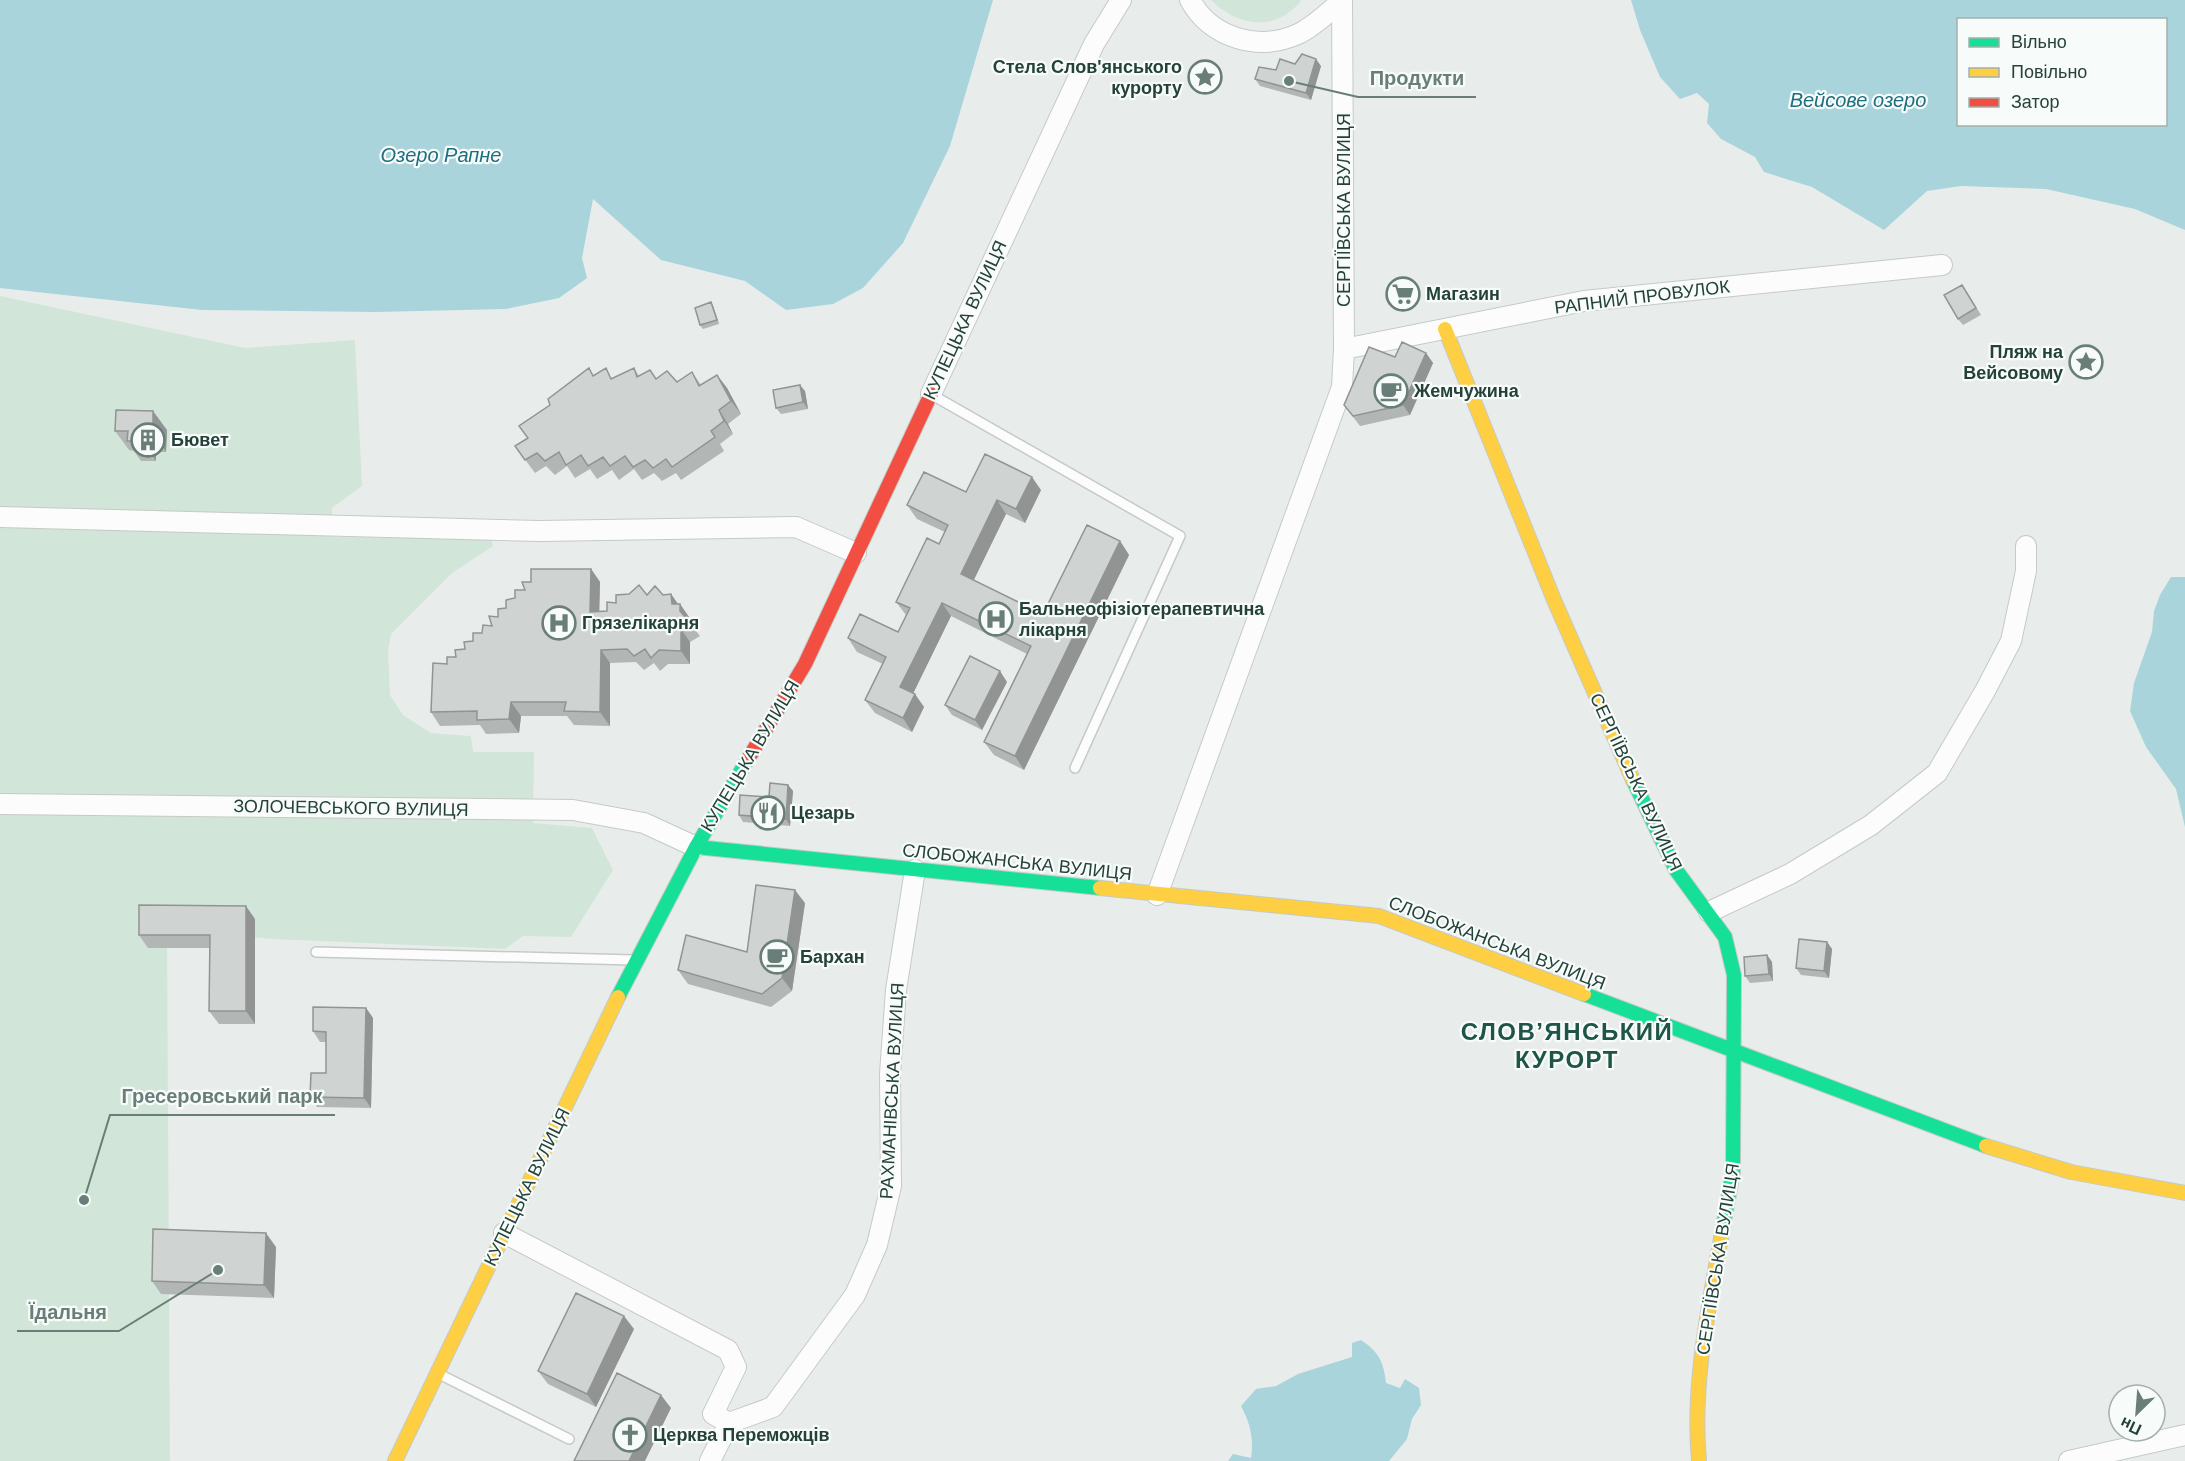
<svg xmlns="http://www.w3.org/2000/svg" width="2185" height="1461" viewBox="0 0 2185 1461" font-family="Helvetica,sans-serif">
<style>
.green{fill:#d1e6d8}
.water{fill:#a9d4db;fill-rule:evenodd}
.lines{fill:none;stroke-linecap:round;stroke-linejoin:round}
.lane-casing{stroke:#c5cac8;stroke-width:12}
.street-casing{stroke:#c5cac8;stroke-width:22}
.fast-casing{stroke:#c3cbc8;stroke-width:16}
.slow-casing{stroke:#c3cbc8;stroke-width:16}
.jam-casing{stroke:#c3cbc8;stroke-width:16}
.lane{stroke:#fcfcfc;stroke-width:9}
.street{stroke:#fcfcfc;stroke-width:20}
.fast{stroke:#16e098;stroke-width:14}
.slow{stroke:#ffcf43;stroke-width:14}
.jam{stroke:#f24e42;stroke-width:14}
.wall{fill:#b2b6b5}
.shaded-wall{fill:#919493}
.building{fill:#cfd4d2;stroke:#919493;stroke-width:1.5}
.labels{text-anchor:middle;stroke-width:4.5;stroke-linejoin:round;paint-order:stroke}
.poi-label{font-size:18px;font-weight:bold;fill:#24423a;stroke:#f7fbf9;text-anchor:start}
.street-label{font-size:18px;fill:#24423a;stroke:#f7fbf9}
.water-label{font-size:20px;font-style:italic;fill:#1c6f80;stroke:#f7fbf9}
.district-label{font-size:24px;font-weight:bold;letter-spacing:1.5px;fill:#1f5548;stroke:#f7fbf9}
.leader{fill:none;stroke:#697e78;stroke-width:2}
.callout-dot{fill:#697e78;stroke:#f7fbf9;stroke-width:2}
.callout-label{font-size:20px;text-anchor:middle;font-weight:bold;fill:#697e78;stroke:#f7fbf9;stroke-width:4.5;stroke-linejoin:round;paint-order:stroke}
</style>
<rect width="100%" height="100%" fill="#e8edeb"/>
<path class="green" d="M1211,0H1301C1298,6 1293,9 1288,13C1262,32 1231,20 1211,0Z
M0,296L245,348L355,340L362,486L332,508L330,537L491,539L493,546L452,573L391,634L388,651L390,695L403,715L431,733L471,736L473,752H534L533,823L592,828L613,870L571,937L523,936L505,949L273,939L167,931L170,1461H0Z"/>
<path class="water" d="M0,0H993L950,146L903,243L863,288L833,304L786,310L745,281L661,260L593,199L582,258L587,278L559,298L506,309L375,312L202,310L0,288Z
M1631,0H2185V230L2135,209L2046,189L1961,186L1927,191L1884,230L1812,187L1764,172L1755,157L1721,139L1707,123L1709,104L1697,93L1680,99L1660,77L1640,30ZM1958,20H2166V124H1958Z
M2171,577H2185V827L2176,789L2146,747L2130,711L2134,683L2152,632L2154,611L2160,595Z
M1361,1340C1378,1351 1384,1362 1386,1383L1400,1388L1405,1379L1419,1388L1421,1405L1412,1419L1407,1439L1389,1461H1228L1233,1454L1251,1458C1254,1438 1250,1423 1241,1406L1256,1389L1276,1386L1298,1374L1352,1357V1343Z"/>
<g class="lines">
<defs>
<path id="lane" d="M934,396L1180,536L1075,768
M316,952L634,960
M439,1374L569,1439"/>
<path id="street" d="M1190,0C1211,38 1258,52 1298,34C1314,27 1329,11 1342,1
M1344,349L1584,301L1942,265
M931,394L1094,44L1121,0
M0,517L540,531L796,527L856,553
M0,804L573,810L644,823L696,847
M1157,895L1342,387L1344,349L1342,0
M1709,912L1790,874L1871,825L1937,773L1985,691L2011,641L2026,571V546
M504,1233L728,1350L736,1367L713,1414L729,1423
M710,1461L729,1423L773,1407L855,1295L877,1245L891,1186L890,1074L896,990L915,870
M2069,1461L2185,1435"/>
<path id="fast" d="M1633,780L1676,870L1725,937L1734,975L1733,1172L1721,1238
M696,847L1100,888
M1584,994L1986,1146
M618,997L696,847L748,759"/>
<path id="slow" d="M1445,329L1554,600L1633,780
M1100,888L1379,916L1584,994
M1986,1146L2071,1172L2185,1193
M395,1461L618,997
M1699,1461C1692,1387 1708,1311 1721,1238"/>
<path id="jam" d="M748,759L805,664L931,394"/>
</defs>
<use href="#lane" class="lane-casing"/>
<use href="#street" class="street-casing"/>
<use href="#fast" class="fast-casing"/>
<use href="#slow" class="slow-casing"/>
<use href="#jam" class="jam-casing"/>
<use href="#lane" class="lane"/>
<use href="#street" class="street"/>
<use href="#fast" class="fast"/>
<use href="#slow" class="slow"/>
<use href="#jam" class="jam"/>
</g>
<path class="wall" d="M1295,64L1321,66L1311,100L1260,86L1255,79L1276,70Z
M1967,292L1981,315L1963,325L1958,319Z
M711,302L713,306L719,324L703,329L700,325Z
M1426,353L1433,363L1410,415L1360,426L1344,405L1395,357Z
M634,368L639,376L677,382L692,372L701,385L717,375L727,388L741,414L728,424L733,434L720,444L724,451L681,480L676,473L662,481L654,473L642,480L634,469L619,480L612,470L597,479L590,469L575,478L567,466L555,475L546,466L535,473L515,446L528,438L519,426L594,376L613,378Z
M805,391L808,409L781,414L776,408Z
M167,430L166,452H156V461H141L134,451L129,450L115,431Z
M1041,490L1025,523L1006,514L973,580L1043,614L1120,541L1129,555L1024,770L994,755L984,742L1027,654L951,616L913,693L924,707L912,732L875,713L865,700L883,664L857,652L848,638L898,632L906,615L896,602L939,544L945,532L917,519L907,505L966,492Z
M591,569L600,582L599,611H607L616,603L647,595L671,594L678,604H680L689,617V622L700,636L690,642V664H668L660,671L654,663L644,670L636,662L610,663V726L574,725L567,716H521L519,733L486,734L480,725L440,726L431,712L447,664L465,649L473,641L492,626L515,598L525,590L531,582Z
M1007,682L982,730L952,715L945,705Z
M788,785L793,791L790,826L743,822L739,815Z
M805,903L792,991L771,1007L688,984L678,970L747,952Z
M255,919V1024H219L209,1011L210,948H148L139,935Z
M1827,942L1832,949L1829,978L1801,975L1796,968Z
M1767,955L1772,962L1773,981L1750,983L1745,976Z
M366,1008L373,1018L371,1108L317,1107L310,1097L326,1073V1042H320L313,1031Z
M276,1247L274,1298L161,1294L152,1281Z
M634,1329L596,1407L548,1384L538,1371Z"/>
<path class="shaded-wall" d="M1316,59L1321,66L1311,100L1306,93Z
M711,302L713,306L719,324L717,320Z
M1426,353L1433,363L1410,415L1403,405Z
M717,375L727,388L741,414L731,401Z
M800,385L805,391L808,409L803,402Z
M719,410L728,424L733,434L724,421Z
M153,411L167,430L166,452L153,432Z
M142,432L156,452V461L142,441Z
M1032,477L1041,490L1025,523L1016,509Z
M997,500L1006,514L970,588L961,574Z
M1120,541L1129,555L1024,770L1015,756Z
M591,569L600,582L599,625L590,612Z
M671,594L680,607V604L689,617L690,624L681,612L672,604Z
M942,603L951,616L910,700L900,687Z
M681,629L690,642V664L681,651Z
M601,650L610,663V726L600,712Z
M1000,671L1007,682L982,730L975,720Z
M915,694L924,707L912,732L903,718Z
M511,702L521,716L519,733L509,719Z
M788,785L793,791L790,826L786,819Z
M795,890L805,903L792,991L782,978Z
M246,906L255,919V1024L246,1011Z
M1827,942L1832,949L1829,978L1824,971Z
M1767,955L1772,962L1773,981L1769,974Z
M366,1008L373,1018L371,1108L364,1098Z
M266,1233L276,1247L274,1298L264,1285Z
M624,1316L634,1329L596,1407L587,1394Z
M661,1395L671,1408L645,1461H629Z"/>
<path class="building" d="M1302,54L1316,59L1306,93L1255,79L1259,67L1276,70L1280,59L1295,64Z
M1962,285L1976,308L1958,319L1944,295Z
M711,302L717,320L700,325L695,308Z
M1402,342L1426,353L1403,405L1353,416L1344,405L1369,347L1395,357Z
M589,368L593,376L606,368L611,379L634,368L637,377L650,370L656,379L667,371L677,382L692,372L699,386L717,375L731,401L719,410L724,421L711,431L715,437L672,467L666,459L653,468L645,460L633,467L625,456L610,466L603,457L588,466L581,455L566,465L559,452L545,461L537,453L525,460L515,446L528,438L519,426L550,405L548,399Z
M800,385L803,402L776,408L773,390Z
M116,410L153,411V432H142V441H127L128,431H115Z
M985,454L1032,477L1016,509L997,500L961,574L1043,614L1087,525L1120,541L1015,756L984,742L1031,646L942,603L900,687L915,694L903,718L865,700L886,657L848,638L860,614L898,632L910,608L896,602L927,538L939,544L948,525L907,505L924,472L966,492Z
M531,569H591L590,612L607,611V602L616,603V595L629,594L639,585L647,595L655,586L663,595L671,594L672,604H680V611L690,623L681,629V651L659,650L651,658L645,649L634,656L627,649L601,650L600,712L564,711L566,702H511L509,719L477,720V711L431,712L433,663L447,664V657H456L455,650L465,649L464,642L473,641V633H482L483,625L492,626L489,616L498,617V609L506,608V600L515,598V590H525L522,582H531Z
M970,656L1000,671L975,720L945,705Z
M770,783L788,785L786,819L739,815L740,795L769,797Z
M756,885L795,890L782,978L762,994L678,970L686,935L747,952Z
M139,905L246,906V1011H209L210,935H139Z
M1799,939L1827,942L1824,971L1796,968Z
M1767,955L1769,974L1745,976L1744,957Z
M313,1007L366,1008L364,1098L310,1097L311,1073H326V1032L313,1031Z
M153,1229L266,1233L264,1285L152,1281Z
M576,1293L624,1316L587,1394L538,1371Z
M617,1373L661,1395L629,1461H574Z"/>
<defs>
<symbol id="sight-ring" viewBox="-11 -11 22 22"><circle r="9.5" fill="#f7fbf9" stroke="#697e78" stroke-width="1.5"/><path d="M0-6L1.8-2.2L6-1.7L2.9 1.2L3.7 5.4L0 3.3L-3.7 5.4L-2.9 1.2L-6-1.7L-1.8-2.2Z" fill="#697e78"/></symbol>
<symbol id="supermarket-ring" viewBox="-11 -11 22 22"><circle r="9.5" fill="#f7fbf9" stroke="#697e78" stroke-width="1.5"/><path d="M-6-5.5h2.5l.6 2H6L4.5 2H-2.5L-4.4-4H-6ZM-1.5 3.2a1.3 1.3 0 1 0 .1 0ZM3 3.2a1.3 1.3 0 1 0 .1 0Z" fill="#697e78"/></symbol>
<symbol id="cafe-ring" viewBox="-11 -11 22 22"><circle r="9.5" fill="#f7fbf9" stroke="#697e78" stroke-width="1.5"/><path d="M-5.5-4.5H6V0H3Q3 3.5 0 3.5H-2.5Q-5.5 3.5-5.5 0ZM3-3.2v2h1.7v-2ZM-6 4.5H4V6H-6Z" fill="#697e78"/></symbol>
<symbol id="building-ring" viewBox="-11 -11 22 22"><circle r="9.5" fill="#f7fbf9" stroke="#697e78" stroke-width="1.5"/><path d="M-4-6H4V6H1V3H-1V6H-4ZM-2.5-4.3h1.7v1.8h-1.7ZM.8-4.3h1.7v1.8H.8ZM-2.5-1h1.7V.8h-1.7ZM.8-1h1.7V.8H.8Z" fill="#697e78"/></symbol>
<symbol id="hospital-ring" viewBox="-11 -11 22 22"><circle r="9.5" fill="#f7fbf9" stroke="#697e78" stroke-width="1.5"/><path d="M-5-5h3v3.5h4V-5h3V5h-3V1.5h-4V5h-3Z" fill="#697e78"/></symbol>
<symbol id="restaurant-ring" viewBox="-11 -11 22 22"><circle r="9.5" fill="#f7fbf9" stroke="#697e78" stroke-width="1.5"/><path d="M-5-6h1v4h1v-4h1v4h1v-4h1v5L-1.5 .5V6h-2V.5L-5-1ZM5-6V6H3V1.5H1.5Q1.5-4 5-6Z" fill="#697e78"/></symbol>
<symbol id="church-ring" viewBox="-11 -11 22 22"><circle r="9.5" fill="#f7fbf9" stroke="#697e78" stroke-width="1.5"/><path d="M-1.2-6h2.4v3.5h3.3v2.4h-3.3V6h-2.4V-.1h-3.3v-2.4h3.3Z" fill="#697e78"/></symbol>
</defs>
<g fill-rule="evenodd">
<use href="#sight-ring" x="1186" y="58" width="38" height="38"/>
<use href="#supermarket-ring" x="1384" y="275" width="38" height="38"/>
<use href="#sight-ring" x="2067" y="343" width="38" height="38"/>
<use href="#cafe-ring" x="1372" y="372" width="38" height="38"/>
<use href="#building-ring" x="129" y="421" width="38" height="38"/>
<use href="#hospital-ring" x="977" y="600" width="38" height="38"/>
<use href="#hospital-ring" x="540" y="604" width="38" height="38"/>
<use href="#restaurant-ring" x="749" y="794" width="38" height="38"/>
<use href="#cafe-ring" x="758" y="938" width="38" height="38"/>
<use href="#church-ring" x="611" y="1416" width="38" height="38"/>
</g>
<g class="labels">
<g class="poi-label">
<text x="1182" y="73" text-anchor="end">Стела Слов'янського<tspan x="1182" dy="21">курорту</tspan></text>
<text x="1426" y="300">Магазин</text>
<text x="2063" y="358" text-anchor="end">Пляж на<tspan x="2063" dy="21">Вейсовому</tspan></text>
<text x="1414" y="397">Жемчужина</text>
<text x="171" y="446">Бювет</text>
<text x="1019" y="615">Бальнеофізіотерапевтична<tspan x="1019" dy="21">лікарня</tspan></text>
<text x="582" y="629">Грязелікарня</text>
<text x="791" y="819">Цезарь</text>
<text x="800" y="963">Бархан</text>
<text x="653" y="1441">Церква Переможців</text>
</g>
<g class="street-label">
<text transform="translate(1344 210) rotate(-90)" y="6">СЕРГІЇВСЬКА ВУЛИЦЯ</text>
<text transform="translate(1642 297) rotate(-7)" y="6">РАПНИЙ ПРОВУЛОК</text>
<text transform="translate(965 320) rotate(-65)" y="6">КУПЕЦЬКА ВУЛИЦЯ</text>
<text transform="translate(750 756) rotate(-59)" y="6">КУПЕЦЬКА ВУЛИЦЯ</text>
<text transform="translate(1636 782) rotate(65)" y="6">СЕРГІЇВСЬКА ВУЛИЦЯ</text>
<text transform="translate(351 808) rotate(1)" y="6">ЗОЛОЧЕВСЬКОГО ВУЛИЦЯ</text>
<text transform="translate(1017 862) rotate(6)" y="6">СЛОБОЖАНСЬКА ВУЛИЦЯ</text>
<text transform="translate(1497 943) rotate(21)" y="6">СЛОБОЖАНСЬКА ВУЛИЦЯ</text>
<text transform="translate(892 1091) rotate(-87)" y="6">РАХМАНІВСЬКА ВУЛИЦЯ</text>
<text transform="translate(527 1187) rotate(-64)" y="6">КУПЕЦЬКА ВУЛИЦЯ</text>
<text transform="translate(1718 1259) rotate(-81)" y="6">СЕРГІЇВСЬКА ВУЛИЦЯ</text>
</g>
<g class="water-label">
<text x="1858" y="107">Вейсове озеро</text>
<text x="441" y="162">Озеро Рапне</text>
</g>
<g class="district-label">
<text x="1567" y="1040">СЛОВ’ЯНСЬКИЙ<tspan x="1567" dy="28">КУРОРТ</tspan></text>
</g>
</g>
<path class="leader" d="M1289 81L1358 97H1476M84 1200L110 1115H335M218 1270L119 1331H17"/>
<g class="callout-dot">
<circle cx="1289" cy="81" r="6"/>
<circle cx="84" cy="1200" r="6"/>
<circle cx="218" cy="1270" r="6"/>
</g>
<g class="callout-label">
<text x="1417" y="85">Продукти</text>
<text x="222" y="1103">Гресеровський парк</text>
<text x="68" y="1319">Їдальня</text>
</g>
<rect x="1957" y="18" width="210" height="108" fill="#f7fbf9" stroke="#a3b1ad" stroke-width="1.5"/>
<rect x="1969" y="38" width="30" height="9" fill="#16e098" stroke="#a3b1ad" stroke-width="1.5"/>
<text x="2011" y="48" font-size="18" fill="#24423a">Вільно</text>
<rect x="1969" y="68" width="30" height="9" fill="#ffcf43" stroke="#a3b1ad" stroke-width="1.5"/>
<text x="2011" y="78" font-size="18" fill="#24423a">Повільно</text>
<rect x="1969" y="98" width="30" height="9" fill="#f24e42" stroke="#a3b1ad" stroke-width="1.5"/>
<text x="2011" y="108" font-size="18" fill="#24423a">Затор</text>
<g transform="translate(2137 1413) rotate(205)"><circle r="28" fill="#f7fbf9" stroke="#a3b1ad" stroke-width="1.5"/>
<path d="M0-4.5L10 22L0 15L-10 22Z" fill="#697e78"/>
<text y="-9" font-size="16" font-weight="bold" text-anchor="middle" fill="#24423a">Пн</text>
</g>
</svg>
